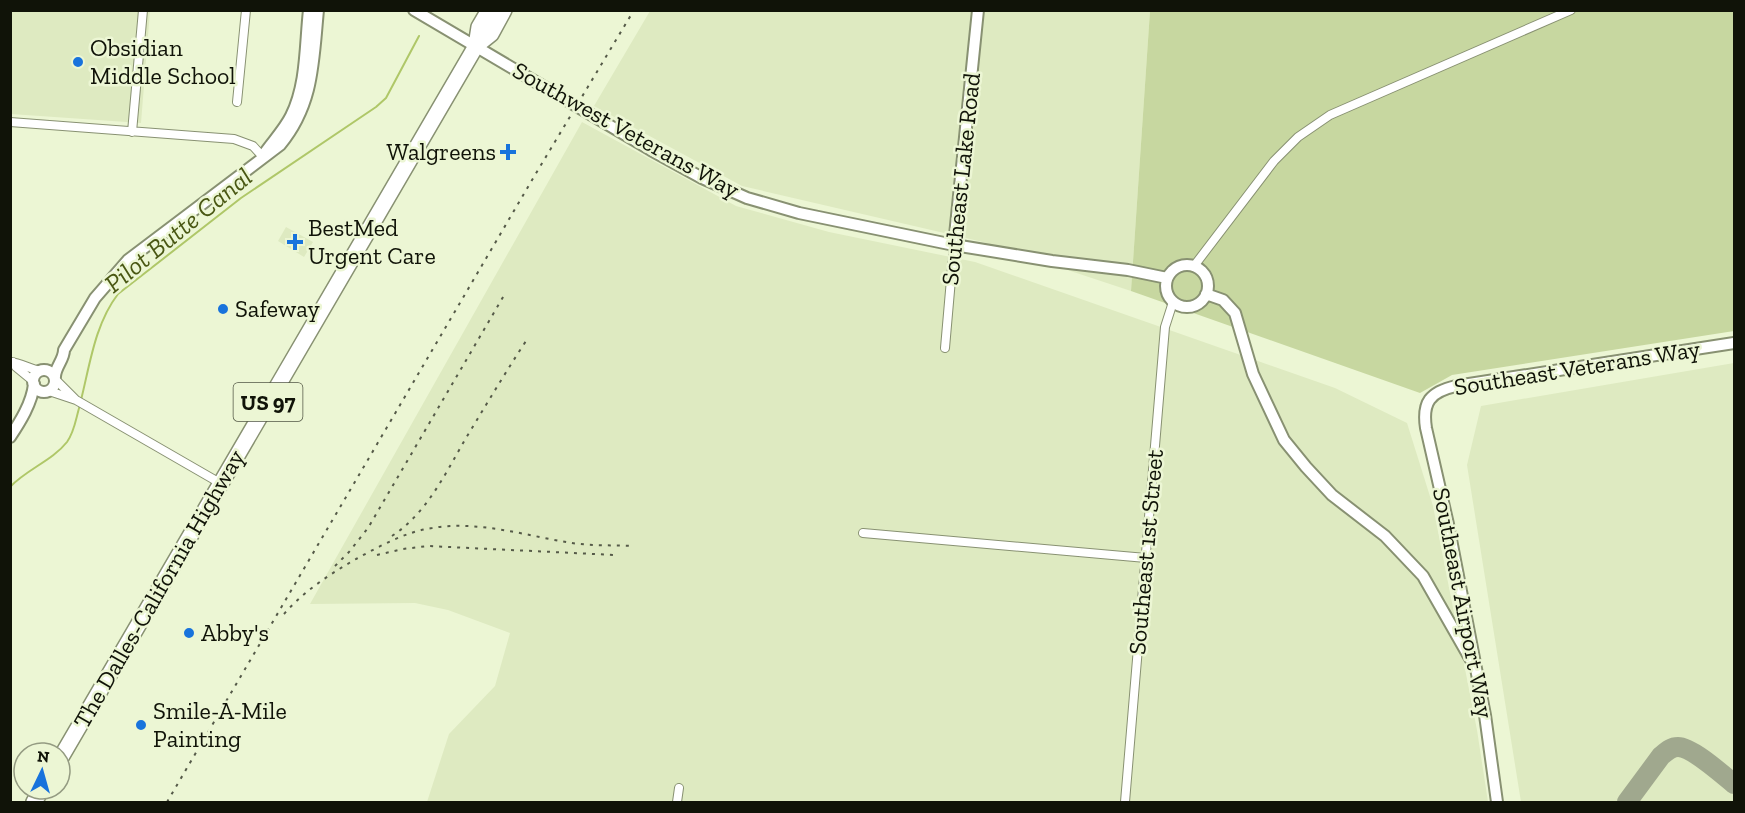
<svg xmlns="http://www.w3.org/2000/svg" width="1745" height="813" viewBox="0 0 1745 813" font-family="'Zilla Slab',serif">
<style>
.built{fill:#deeac1}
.green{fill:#c7d7a0}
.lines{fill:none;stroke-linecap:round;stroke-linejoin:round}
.stream{stroke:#afc768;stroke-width:2}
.taxiway{stroke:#a0a88e;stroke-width:20}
.street-casing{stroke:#889172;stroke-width:10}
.secondary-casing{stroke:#889172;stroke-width:14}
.highway-casing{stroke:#889172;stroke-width:18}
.street{stroke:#fff;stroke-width:8}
.secondary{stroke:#fff;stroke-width:10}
.highway{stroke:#fff;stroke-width:15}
.rail{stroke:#555a48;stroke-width:2;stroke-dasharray:3 6;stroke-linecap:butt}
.poi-dot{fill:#1873dc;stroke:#ecf6d4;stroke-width:2}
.labels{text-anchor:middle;stroke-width:5;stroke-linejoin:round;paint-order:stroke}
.shield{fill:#ecf6d4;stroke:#525745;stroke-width:1.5}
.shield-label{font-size:22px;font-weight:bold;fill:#101308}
.poi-label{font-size:24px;fill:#101308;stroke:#ecf6d4;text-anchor:start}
.street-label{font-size:24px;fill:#101308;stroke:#ecf6d4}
.water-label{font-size:26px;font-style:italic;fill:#495713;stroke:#ecf6d4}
</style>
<rect width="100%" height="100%" fill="#ecf6d4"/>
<path class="built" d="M10,11H150L141,123L11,114Z
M650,11H1150L1131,291L983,242L742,186L594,106Z
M582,122L736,206L829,232L975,262L1335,388L1407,423L1433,506L1477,730L1488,802H427L449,734L495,686L510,633L448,610L415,603L310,604Z
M286,227L313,242L304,257L278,241Z
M1734,363V802H1521L1467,465L1481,406Z"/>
<path class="green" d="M1150,11H1734V331L1452,375L1420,393L1131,291Z"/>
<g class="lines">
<path class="stream" d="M81,400C90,364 95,324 118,294L241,198L376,107L386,98L419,36
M10,487C27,469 52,461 67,442C75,431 76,417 80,405"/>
<path class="taxiway" d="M1627,802L1661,756C1667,751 1671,747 1678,747C1692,747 1723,775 1734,784"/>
<defs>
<path id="street" d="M237,102L246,10
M10,122L234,139L253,146L263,157
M132,132L143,10
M1194,266L1274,161L1298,137L1330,115L1571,10
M945,348L954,245
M10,362C21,363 30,369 41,371
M13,362L16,367L33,381
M55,379L75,399
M49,391L76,400L220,483
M863,533L1146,558
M677,802L679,788
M1125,802L1165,327L1173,302"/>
<path id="secondary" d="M414,10L651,150L702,178L747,198L799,213L954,245L1052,261L1128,270L1167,278
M264,154C273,141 284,130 291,116C307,84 305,45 309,10
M954,245L978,10
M1166 286a21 21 0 1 1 42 0a21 21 0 1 1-42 0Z
M1206,294L1223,300L1235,313L1253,374L1284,440L1306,467L1332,495L1385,536L1423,576L1471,660
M33 381a11 11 0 1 1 22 0a11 11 0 1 1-22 0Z
M55,377C55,367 64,360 64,350L95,298L128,260L280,145C314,104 313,61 318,10
M10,437C20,422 32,403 34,384
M1497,802L1485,715L1448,524L1426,428C1422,402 1430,392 1456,386L1734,343"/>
<path id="highway" d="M476,46L491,34L504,10
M60,759L476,46L479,27L489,10
M34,802L42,789"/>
</defs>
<use href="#street" class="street-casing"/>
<use href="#secondary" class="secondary-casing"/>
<use href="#highway" class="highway-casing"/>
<use href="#street" class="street"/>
<use href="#secondary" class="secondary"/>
<use href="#highway" class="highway"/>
<path class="rail" d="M392,536C427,513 445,474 466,438C486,405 505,373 526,341
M377,555L403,549L428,546L615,555
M335,566L349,552L368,528L506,292
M284,614C304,591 330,574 356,559C380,546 405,532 432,528C478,520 527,536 572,543C592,546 612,545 632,546
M167,802L535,175L634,10"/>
</g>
<g class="poi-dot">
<circle cx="78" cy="62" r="6"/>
<path d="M505 143h6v6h6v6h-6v6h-6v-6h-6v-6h6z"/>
<path d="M292 233h6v6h6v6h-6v6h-6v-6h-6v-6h6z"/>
<circle cx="223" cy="309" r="6"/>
<circle cx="189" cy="633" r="6"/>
<circle cx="141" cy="725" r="6"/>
</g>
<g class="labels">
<rect class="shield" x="233.5" y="383" width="69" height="38" rx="4.5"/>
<g class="shield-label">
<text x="268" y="410">US 97</text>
</g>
<g class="poi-label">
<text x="90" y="56">Obsidian<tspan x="90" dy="28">Middle School</tspan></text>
<text x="496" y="160" text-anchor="end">Walgreens</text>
<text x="308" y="236">BestMed<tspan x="308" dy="28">Urgent Care</tspan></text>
<text x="235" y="317">Safeway</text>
<text x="201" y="641">Abby's</text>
<text x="153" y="719">Smile-A-Mile<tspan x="153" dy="28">Painting</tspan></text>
</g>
<g class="street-label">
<text transform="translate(626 130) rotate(29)" y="8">Southwest Veterans Way</text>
<text transform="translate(961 179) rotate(-84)" y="8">Southeast Lake Road</text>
<text transform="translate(1577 368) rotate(-9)" y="8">Southeast Veterans Way</text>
<text transform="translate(1146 552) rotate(-85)" y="8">Southeast 1st Street</text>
<text transform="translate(159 589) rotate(-60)" y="8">The Dalles-California Highway</text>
<text transform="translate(1463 603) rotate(79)" y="8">Southeast Airport Way</text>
</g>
<g class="water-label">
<text transform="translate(178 230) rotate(-39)" y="9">Pilot Butte Canal</text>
</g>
</g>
<rect width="1745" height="813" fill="none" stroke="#101308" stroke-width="24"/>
<g transform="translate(42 771) rotate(5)"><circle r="28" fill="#ecf6d4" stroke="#949b82" stroke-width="1.5"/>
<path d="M0-4.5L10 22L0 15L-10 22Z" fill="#1873dc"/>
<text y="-9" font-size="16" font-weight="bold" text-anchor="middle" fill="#101308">N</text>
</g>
</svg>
